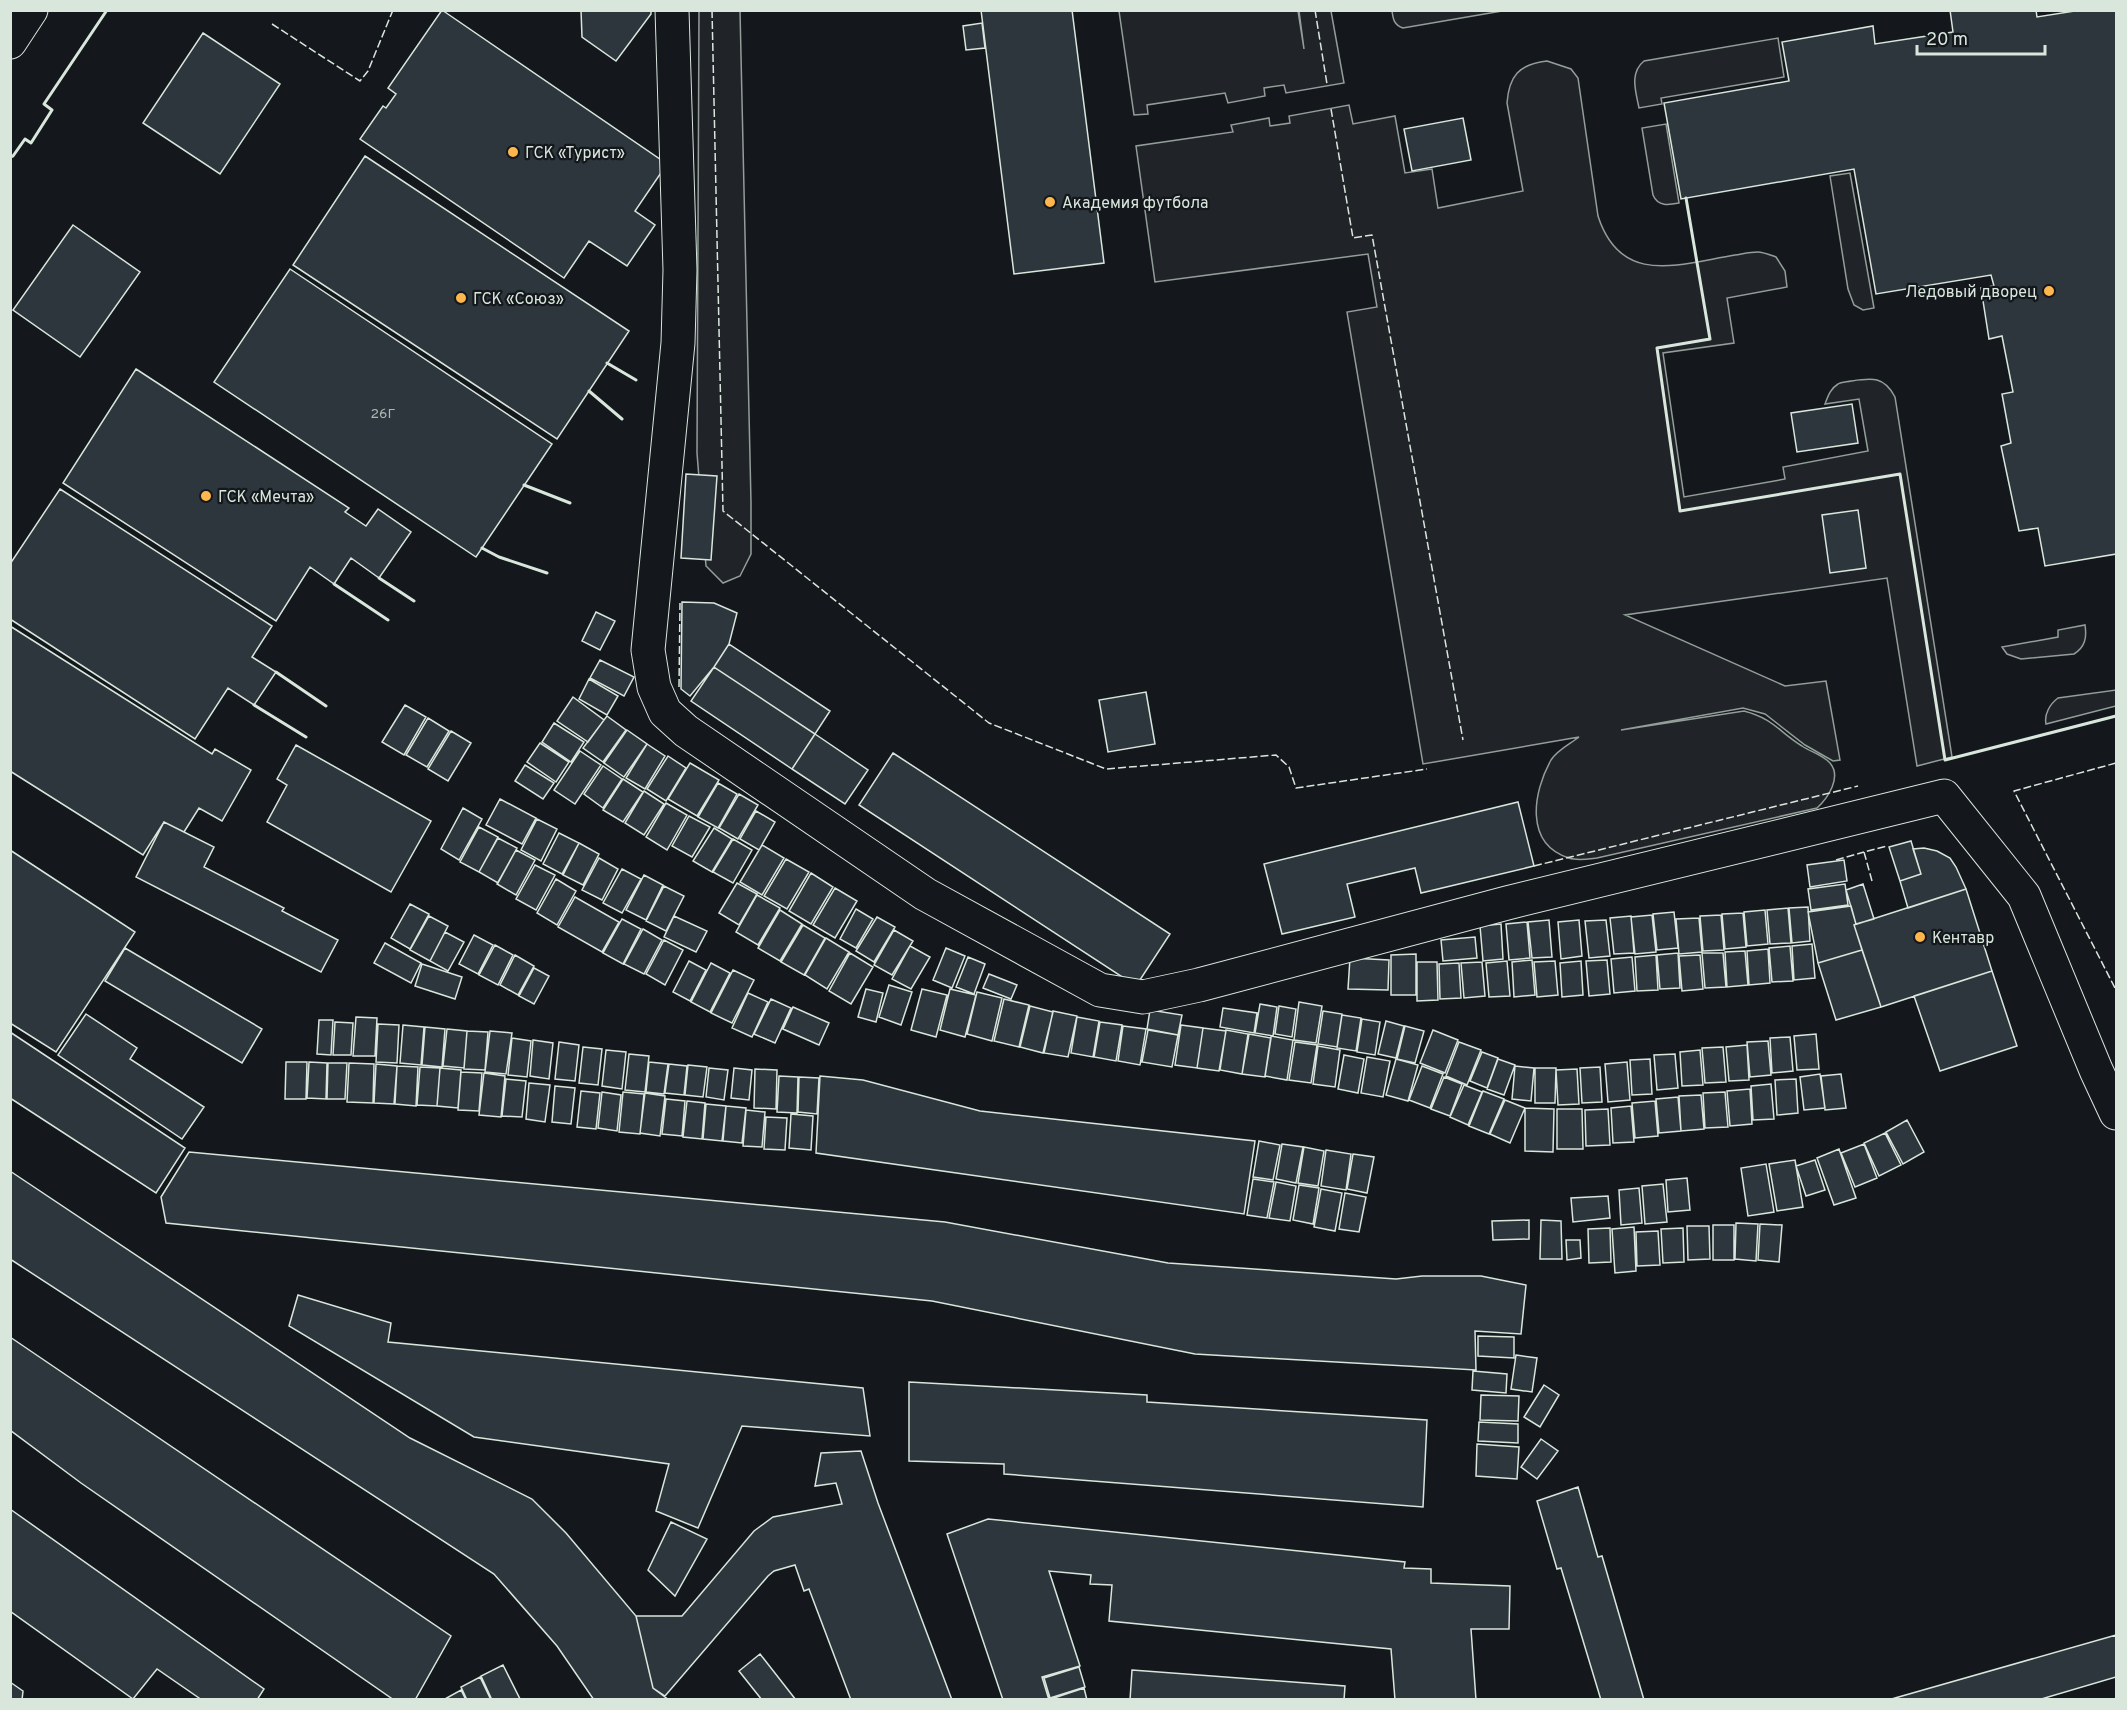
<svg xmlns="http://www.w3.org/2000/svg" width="2127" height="1710" viewBox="0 0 2127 1710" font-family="Overpass,sans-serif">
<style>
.green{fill:#202428;stroke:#939e99;stroke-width:1.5}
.building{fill:#2c363c;stroke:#d8e6dc;stroke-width:1.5}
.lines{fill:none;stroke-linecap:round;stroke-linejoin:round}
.minor-casing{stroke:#d8e6dc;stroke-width:35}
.minor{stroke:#14181c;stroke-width:33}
.fence{stroke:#d8e6dc;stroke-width:1.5;stroke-dasharray:8 3;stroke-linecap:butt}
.wall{stroke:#d8e6dc;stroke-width:3}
.poi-dot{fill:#ffb74d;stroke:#14181c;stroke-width:2}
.labels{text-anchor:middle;stroke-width:4.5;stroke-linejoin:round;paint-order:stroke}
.number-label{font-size:14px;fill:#adbab4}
.poi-label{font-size:16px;fill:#d8e6dc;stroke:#14181c;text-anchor:start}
</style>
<rect width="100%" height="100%" fill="#14181c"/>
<path class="green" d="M699,11H740L751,502V554L740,576L723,583L706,566L697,453Z
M1119,11H1298L1304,49L1299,11H1331L1344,83L1286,93L1284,85L1264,88L1265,96L1228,103L1225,93L1147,105L1148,114L1134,115Z
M1392,11V10L1502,11L1403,28C1394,25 1393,19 1392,11Z
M1778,38L1784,77L1661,98L1662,104L1639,108C1636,92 1629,73 1644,61Z
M1547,61L1571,69L1578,78L1598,216C1621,287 1679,264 1735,255C1742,254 1750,252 1758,252C1763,252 1770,255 1776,257L1785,271L1787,287L1727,298L1734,343L1663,353L1684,497L1785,479L1783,467L1868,451L1859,399L1825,404C1828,396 1830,389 1838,384C1841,382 1847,382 1851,381C1872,378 1884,376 1895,397L1952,757L1917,766L1887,578L1625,615L1785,686L1826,681L1840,760L1833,761L1805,745L1765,714L1743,708L1621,730L1744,711C1774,719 1778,731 1802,746C1811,752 1823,755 1830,763C1842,777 1828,798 1817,808L1597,858C1588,859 1577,861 1569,858C1524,844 1533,792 1551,760C1557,750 1570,744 1579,737L1423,764L1347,312L1377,307L1368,254L1155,282L1136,146L1233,132L1231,125L1269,118L1270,126L1290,123L1289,116L1349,105L1353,124L1395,116L1405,173L1432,169L1438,208L1523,191L1507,103C1509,76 1519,64 1547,61Z
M1666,124L1679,203C1669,205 1658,207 1653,195L1642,128Z
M1850,173L1874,308L1863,310L1854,305L1848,289L1830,176Z
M2085,625C2087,638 2085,647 2074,654L2021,659L2007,654L2002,647L2058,637V630Z
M2116,690V706L2046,724C2044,714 2050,704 2058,698Z"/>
<path class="building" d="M442,10L667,164L635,211L655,225L627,266L589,241L564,278L360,139L383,106L386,108L396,94L388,88Z
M581,10H651V14L616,61L582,37Z
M981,10H1072L1104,263L1014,274Z
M1950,10H2036L2037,17L2081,10H2116V554L2045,566L2038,528L2019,531L2001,446L2011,443L2002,394L2013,392L2002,336L1989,339L1981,288L1994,286L1991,275L1876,294L1854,169L1681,199L1664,103L1789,81L1782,42L1873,26L1875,44L1953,32Z
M982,23L985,48L966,50L963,26Z
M203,33L280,84L220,174L143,123Z
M1463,118L1471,160L1412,171L1404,129Z
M365,156L629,331L557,439L293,265Z
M73,225L140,272L80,357L13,310Z
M290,269L552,444L476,557L214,382Z
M136,369L349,508L345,512L366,526L378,509L411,532L379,578L351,558L334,584L310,567L276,621L63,483Z
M1852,404L1858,443L1797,452L1791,413Z
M686,474L717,476L711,560L681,558Z
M60,489L272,626L252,657L276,672L254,705L228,688L195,739L10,619V564Z
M1858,510L1866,568L1830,573L1822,515Z
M682,602L714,603L737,613L729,644L714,667L690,696L681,689Z
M596,612L615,621L600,650L582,641Z
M10,626L212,754L215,749L251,770L222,821L199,808L184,832L164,822L143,855L10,771Z
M729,644L830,711L815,734L714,667Z
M600,660L634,677L624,696L590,678Z
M714,667L815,734L792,769L691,701Z
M589,679L618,696L607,715L579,699Z
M1146,692L1155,744L1108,752L1099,700Z
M573,697L604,720L588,742L557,721Z
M405,705L426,717L404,755L382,742Z
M607,716L626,730L603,762L583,748Z
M428,718L449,731L427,767L406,755Z
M554,723L584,742L571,762L542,742Z
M627,730L647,744L624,777L604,763Z
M451,731L471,743L448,781L428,769Z
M815,734L868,770L845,804L792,769Z
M540,743L569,762L556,782L527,762Z
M647,744L665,756L645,789L626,778Z
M296,745L431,821L391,892L267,822L287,785L277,779Z
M580,751L601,765L575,804L554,790Z
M893,753L1170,934L1136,986L859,805Z
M668,756L686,768L666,801L647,789Z
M690,763L719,780L697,816L668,799Z
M525,765L554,783L543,799L515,781Z
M603,766L622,779L603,808L584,794Z
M623,779L643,792L623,822L603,810Z
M718,783L737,794L718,828L698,817Z
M644,791L664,804L644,835L625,823Z
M739,794L758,805L738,839L719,828Z
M500,799L536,818L522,844L486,825Z
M1518,802L1534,866L1421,893L1415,868L1347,884L1355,917L1282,934L1264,864Z
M666,803L687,815L667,850L646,837Z
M463,808L482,819L459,860L441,849Z
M756,811L775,822L759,850L740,839Z
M689,816L710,827L692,857L672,846Z
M537,819L557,829L541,861L521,850Z
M164,822L214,847L204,867L284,908L282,911L338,940L321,972L136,877Z
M479,827L498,837L479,872L460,862Z
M714,828L732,839L712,872L693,861Z
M559,833L579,843L562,874L543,864Z
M498,838L517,848L498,883L479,872Z
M733,839L752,850L733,883L713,872Z
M1911,841L1921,874L1900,881L1889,847Z
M579,843L599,854L583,885L563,875Z
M762,845L784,858L762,895L740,882Z
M1924,848L1937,851L1950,858L1956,867L1966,889L1908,908L1900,881L1921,874L1913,849Z
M10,850L135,932L56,1052L10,1023Z
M516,850L535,860L516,895L497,884Z
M599,858L618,869L602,900L582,890Z
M786,859L809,872L787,909L764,896Z
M1844,860L1847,881L1810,887L1807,865Z
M535,865L555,875L536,910L516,899Z
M622,869L641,879L622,913L603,903Z
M811,873L833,887L811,924L789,911Z
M644,875L663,885L646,920L626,910Z
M556,879L576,891L557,925L537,913Z
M737,883L757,894L739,925L719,913Z
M1845,884L1848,905L1811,910L1808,889Z
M1863,884L1874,919L1856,924L1846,890Z
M664,886L684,896L666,931L646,921Z
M835,888L857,901L835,938L813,925Z
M1966,889L1992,971L1881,1007L1854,925Z
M757,895L780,908L758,945L736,932Z
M575,897L619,922L602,952L558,927Z
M410,904L429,914L410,949L391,938Z
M1851,906L1856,924L1854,925L1862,950L1818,963L1808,912Z
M1808,907L1810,941L1792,943L1789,908Z
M1788,908L1791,943L1770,944L1767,910Z
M856,909L873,919L856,948L840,939Z
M780,910L802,924L780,961L758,948Z
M1765,910L1768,944L1747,946L1744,912Z
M1674,912L1678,948L1657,950L1653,914Z
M1743,913L1746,947L1725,949L1722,914Z
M1652,915L1656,952L1635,954L1631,917Z
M1721,915L1724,950L1703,951L1700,916Z
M429,916L448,926L430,961L410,950Z
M674,916L707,931L696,952L664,937Z
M1631,916L1634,953L1614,954L1610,918Z
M877,917L895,927L874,962L856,951Z
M1699,918L1702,952L1679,954L1676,919Z
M622,919L641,929L623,964L603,953Z
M1549,920L1552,957L1532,958L1528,922Z
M1579,920L1582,956L1561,959L1558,922Z
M1606,920L1610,956L1589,958L1585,921Z
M1527,922L1530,958L1509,960L1506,924Z
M1501,924L1503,959L1483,961L1480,926Z
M803,925L825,938L804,975L781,962Z
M643,929L662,940L644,974L624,964Z
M894,930L913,941L892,975L874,965Z
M445,932L464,942L448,971L430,961Z
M474,935L493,945L478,974L459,964Z
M1475,937L1477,958L1443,961L1441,940Z
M826,938L849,952L827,989L805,975Z
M664,940L683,950L665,985L646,974Z
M385,943L421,963L411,983L374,963Z
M1812,944L1815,978L1794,980L1792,946Z
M495,945L513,955L498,985L479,975Z
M910,946L930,957L911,989L892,979Z
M1790,946L1793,981L1772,982L1769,948Z
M125,948L262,1029L242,1063L105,981Z
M946,948L965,956L952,988L933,980Z
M1768,949L1770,983L1749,985L1747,951Z
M1862,950L1881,1007L1836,1020L1818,963Z
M1745,951L1748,985L1727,987L1725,952Z
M850,953L873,967L851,1004L829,991Z
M1678,953L1680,988L1660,989L1657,955Z
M1702,953H1723L1726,987L1705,988Z
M1416,954V995H1391V955Z
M515,955L534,966L518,995L500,985Z
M1656,955L1658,990L1637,991L1635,957Z
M1700,955L1703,989L1682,991L1679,956Z
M968,957L985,964L974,994L956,987Z
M1632,957L1635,991L1614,993L1611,959Z
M1350,958L1389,960L1388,990L1348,989Z
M1532,960L1535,995L1514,997L1512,962Z
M1607,960L1610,994L1589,996L1586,961Z
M689,961L706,970L690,1001L673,992Z
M1507,961L1510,996L1489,997L1486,963Z
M1555,961L1558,995L1537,997L1534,962Z
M1581,961L1583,995L1562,997L1560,963Z
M1417,962H1437L1438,1000L1417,1001Z
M1482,962L1485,996L1464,998L1461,963Z
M711,963L730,973L710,1012L691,1002Z
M1459,963L1461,998L1440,999L1439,964Z
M422,964L462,977L455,999L415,986Z
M534,968L549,976L534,1004L519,996Z
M733,970L754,980L732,1023L711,1013Z
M1992,971L2017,1046L1940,1071L1914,996Z
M989,974L1017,985L1011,999L983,988Z
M889,985L912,992L901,1025L879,1017Z
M866,989L883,993L876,1022L858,1017Z
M922,989L947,995L936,1037L911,1030Z
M950,989L976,995L965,1037L940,1030Z
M977,992L1002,998L992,1041L967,1034Z
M748,993L768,1002L752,1037L732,1028Z
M771,999L791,1008L775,1043L754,1034Z
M1004,999L1029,1005L1019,1047L994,1041Z
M1299,1002L1322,1006L1316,1043L1294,1040Z
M1260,1004L1277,1007L1273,1036L1255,1033Z
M1030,1006L1053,1012L1043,1053L1020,1047Z
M1279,1006L1296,1009L1292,1037L1275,1034Z
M793,1007L829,1023L819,1045L783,1029Z
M1223,1008L1257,1013L1254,1033L1220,1027Z
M1150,1010L1182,1015L1178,1035L1147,1029Z
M1053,1011L1077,1016L1068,1057L1044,1053Z
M1323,1011L1342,1014L1337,1047L1318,1044Z
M86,1014L137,1048L130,1059L204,1107L182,1139L58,1055Z
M1342,1015L1361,1018L1356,1051L1337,1048Z
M356,1017L377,1018L375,1056H353Z
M1077,1017L1099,1021L1093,1057L1071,1053Z
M1362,1019L1380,1022L1375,1055L1357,1052Z
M319,1020H333L331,1055L317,1054Z
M1386,1021L1404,1026L1396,1058L1378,1054Z
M335,1022L353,1023L351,1055H333Z
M1100,1022L1122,1025L1116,1061L1094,1057Z
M378,1024L399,1025L397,1063L376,1062Z
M403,1025L424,1027L421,1065L400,1063Z
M1181,1025L1203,1028L1197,1068L1175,1065Z
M1123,1026L1146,1029L1140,1065L1118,1061Z
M1405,1026L1424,1031L1415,1063L1397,1059Z
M425,1027L445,1029L442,1067L422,1065Z
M1203,1028L1226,1031L1219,1071L1197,1068Z
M447,1029L467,1031L464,1068L443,1066Z
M1148,1030L1178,1035L1172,1067L1142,1062Z
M1226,1030L1248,1034L1242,1074L1220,1070Z
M1433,1030L1458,1040L1445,1073L1420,1063Z
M467,1031L488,1032L485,1070L464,1069Z
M490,1031L512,1033L506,1074L485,1072Z
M10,1032L185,1148L156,1193L10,1098Z
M1249,1034L1271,1038L1265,1077L1242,1074Z
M1816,1034L1819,1069L1797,1070L1794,1036Z
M1271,1036L1293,1040L1287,1080L1265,1076Z
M1790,1037L1793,1071L1772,1073L1770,1038Z
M512,1038L531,1041L527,1077L508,1075Z
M533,1040L553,1043L549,1079L530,1076Z
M1768,1041L1771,1075L1750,1077L1747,1042Z
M559,1042L579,1045L575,1081L555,1079Z
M1295,1042L1317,1045L1311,1083L1289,1080Z
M1459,1042L1481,1050L1467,1085L1446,1076Z
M1747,1045L1749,1080L1729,1081L1726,1047Z
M1318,1046L1340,1050L1335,1087L1313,1084Z
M583,1047L602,1049L598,1085L579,1083Z
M1723,1047L1726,1082L1705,1083L1702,1048Z
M606,1050L626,1052L622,1089L602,1086Z
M1700,1050L1703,1085L1682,1086L1680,1052Z
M1482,1052L1498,1058L1487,1088L1470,1081Z
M629,1054L649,1056L645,1092L625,1090Z
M1675,1054L1678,1088L1657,1090L1654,1055Z
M1344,1055L1364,1059L1358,1093L1338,1089Z
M1367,1057L1390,1061L1383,1097L1361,1093Z
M1396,1059L1418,1065L1408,1101L1386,1095Z
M1498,1059L1515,1065L1504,1095L1487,1089Z
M1650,1059L1652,1094L1632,1095L1630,1060Z
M286,1062H307L306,1099H285Z
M309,1062L327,1063L326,1099L307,1098Z
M649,1062L668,1064L664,1094L646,1092Z
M1627,1062L1630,1100L1608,1102L1605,1064Z
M328,1063H347L345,1099H327Z
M349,1063L374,1064L373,1103L347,1102Z
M376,1064L397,1066L394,1104L374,1103Z
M669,1064L687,1066L684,1095L665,1093Z
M688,1065L707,1067L703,1097L685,1095Z
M397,1066L418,1067L416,1106L395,1104Z
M1422,1066L1443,1074L1430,1108L1409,1100Z
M1515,1066L1534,1068L1531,1101L1512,1099Z
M420,1067L440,1068L437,1106L417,1105Z
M1600,1067L1602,1102L1582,1103L1580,1068Z
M440,1068L461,1070L458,1108L437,1106Z
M709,1068L728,1070L724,1100L706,1097Z
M734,1068L752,1070L749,1100L731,1098Z
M1535,1068H1556L1555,1103H1535Z
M755,1069L777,1070L776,1109L754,1108Z
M1577,1069L1579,1104L1558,1105L1556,1070Z
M461,1072L482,1073L479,1111L458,1110Z
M484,1073L505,1076L501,1117L479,1115Z
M1820,1074L1825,1108L1804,1110L1800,1077Z
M1841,1074L1846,1108L1825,1110L1821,1076Z
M779,1076L798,1077L797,1113L777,1112Z
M820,1076L863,1080L980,1111L1255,1141L1244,1214L816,1153Z
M799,1077L819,1078L817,1114L798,1112Z
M1444,1077L1462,1084L1450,1116L1431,1109Z
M506,1079L526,1081L522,1117L502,1116Z
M1796,1079L1798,1113L1777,1115L1775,1080Z
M529,1083L550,1085L545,1122L526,1119Z
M1771,1084L1774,1119L1753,1120L1751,1086Z
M1464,1085L1482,1092L1468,1125L1450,1117Z
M555,1086L575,1088L571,1124L552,1122Z
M1750,1089L1752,1124L1730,1126L1727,1091Z
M581,1091L600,1093L596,1129L577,1127Z
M1483,1091L1504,1099L1489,1134L1469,1126Z
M602,1092L621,1095L617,1131L598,1128Z
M623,1092L644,1094L640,1134L619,1132Z
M1725,1092L1728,1127L1705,1128L1703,1093Z
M645,1093L665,1096L660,1136L640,1133Z
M1701,1095L1704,1129L1681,1131L1679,1096Z
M1678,1097L1681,1131L1659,1133L1656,1099Z
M666,1099L685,1101L682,1136L662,1134Z
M1505,1100L1525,1108L1510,1143L1490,1134Z
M687,1101L705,1103L702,1139L683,1137Z
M1655,1101L1658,1136L1635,1138L1632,1103Z
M706,1104L726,1106L722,1141L703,1139Z
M726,1106L746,1108L742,1143L723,1141Z
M1631,1106L1634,1142L1613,1143L1611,1108Z
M1525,1108L1554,1109L1553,1152L1525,1151Z
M1557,1109H1582L1583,1149H1557Z
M1608,1109L1610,1145L1586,1146L1585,1110Z
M746,1110L765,1112L762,1147L743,1146Z
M791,1114L813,1116L811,1150L789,1148Z
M766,1117L787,1118L785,1150L764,1149Z
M1907,1120L1924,1152L1903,1164L1886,1132Z
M1885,1133L1901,1165L1879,1176L1864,1143Z
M1259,1141L1280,1145L1273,1180L1253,1177Z
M1282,1144L1303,1147L1296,1183L1276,1179Z
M1864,1144L1877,1178L1855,1187L1841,1153Z
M1304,1147L1324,1151L1318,1186L1298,1183Z
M1839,1149L1856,1198L1834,1205L1817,1158Z
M1326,1150L1351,1154L1346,1190L1321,1186Z
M189,1152L945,1222L1168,1263L1396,1279L1422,1276H1481L1526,1285L1521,1334L1475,1331L1476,1370L1195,1354L932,1301L166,1223L161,1197Z
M1353,1154L1374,1157L1367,1193L1347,1189Z
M1795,1160L1803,1207L1777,1211L1769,1164Z
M1815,1160L1825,1190L1806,1196L1796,1166Z
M1766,1164L1774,1212L1748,1216L1741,1168Z
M10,1171L410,1438L532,1499L566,1533L636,1616L653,1688L669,1700H594L557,1646L494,1574L10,1259Z
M1687,1178L1690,1210L1668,1212L1666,1180Z
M1253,1179L1274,1182L1267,1218L1247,1215Z
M1276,1182L1296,1186L1290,1221L1269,1218Z
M1663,1184L1667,1222L1645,1224L1642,1186Z
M1299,1185L1319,1188L1313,1224L1293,1220Z
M1639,1188L1642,1223L1621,1225L1619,1190Z
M1321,1189L1342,1193L1335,1231L1314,1227Z
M1345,1193L1366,1197L1359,1232L1339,1229Z
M1608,1196L1610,1218L1573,1222L1571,1198Z
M1529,1220V1239L1493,1240L1492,1221Z
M1541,1220L1561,1221L1562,1259H1540Z
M1736,1223L1758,1224L1756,1261L1735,1259Z
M1760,1224L1782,1225L1779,1262L1758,1260Z
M1713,1225H1734V1260H1713Z
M1687,1226H1709L1710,1259L1688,1260Z
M1634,1227L1636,1271L1615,1273L1612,1229Z
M1610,1228L1611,1262L1589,1263L1588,1229Z
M1683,1228L1684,1262L1663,1263L1661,1229Z
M1658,1231L1660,1265L1637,1266L1636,1232Z
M1566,1240H1580L1581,1258L1567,1260Z
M298,1295L391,1323L388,1342L863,1388L870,1436L742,1426L698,1528L656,1511L669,1464L474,1437L289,1326Z
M1478,1336L1514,1337V1358L1478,1356Z
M10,1337L451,1636L415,1700H394L81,1483L10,1430Z
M1516,1355L1537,1358L1532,1392L1511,1389Z
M1473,1371L1507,1374L1506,1393L1472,1390Z
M909,1382L1147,1395V1402L1427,1420L1423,1507L1004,1474V1464L909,1461Z
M1544,1385L1559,1395L1540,1427L1524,1417Z
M1481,1395L1519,1396L1518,1421L1480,1420Z
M1479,1422L1518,1424V1443L1478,1441Z
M1541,1439L1558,1451L1537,1479L1521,1467Z
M1477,1444L1519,1447L1517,1479L1476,1476Z
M861,1451L878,1503L952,1700H851L809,1589L804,1591L795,1565L774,1571L768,1576L665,1696L653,1688L636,1616H682L754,1531L773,1517L842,1504L836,1483L815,1486L821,1453Z
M1578,1487L1598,1557L1602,1556L1644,1700H1601L1561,1568L1557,1569L1537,1501Z
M10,1509L264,1689L257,1700H202L157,1669L133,1699L10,1611Z
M988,1519L1405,1562L1404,1568L1431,1569V1583L1510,1586L1509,1629H1471L1476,1700H1395L1391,1649L1109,1621L1112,1585L1090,1584L1091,1575L1049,1571L1080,1666L1042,1677L1049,1700H1003L947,1534Z
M671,1522L707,1539L675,1596L648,1570Z
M2116,1635V1677L2038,1700H1888Z
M760,1654L796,1700H762L739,1671Z
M503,1665L520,1699V1700H492L481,1676Z
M1079,1667L1085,1687L1050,1698L1044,1678Z
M1132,1670L1345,1686L1344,1700H1130Z
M480,1677L491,1700H467L461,1687Z
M10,1682L23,1691L22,1700H10Z
M1084,1688L1087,1700H1051V1699Z
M461,1690L466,1700H443Z"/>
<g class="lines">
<defs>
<path id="minor" d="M672,10L680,270L678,343L648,650L654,687L665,712L686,731L925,894L1100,990L1143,997L1199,985L1507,903L1944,796L2024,896L2096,1070L2116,1113
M10,42L31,10"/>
</defs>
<use href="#minor" class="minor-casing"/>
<use href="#minor" class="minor"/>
<path class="fence" d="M712,10L723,511L989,723L1106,769L1276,755L1289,767L1296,788L1427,769
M1315,10L1327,84
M272,24L360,81L368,71L393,10
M1331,109L1353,238L1372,235L1463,740
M679,687L680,603
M2116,763L2014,791L2116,990
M1836,860L1864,852
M1534,866L1858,786
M1872,881L1864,852L1887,846"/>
<path class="wall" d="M10,157L13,156L25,139L31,143L52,110L44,104L107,10
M1686,198L1710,339L1657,348L1680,511L1900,474L1945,760L2116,716
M607,363L636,380
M589,391L622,419
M524,485L570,503
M482,548L499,557L547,573
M379,578L414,601
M334,584L388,620
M276,672L326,706
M254,705L306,737"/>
</g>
<g class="poi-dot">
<circle cx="513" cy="152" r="6"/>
<circle cx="1050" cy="202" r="6"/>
<circle cx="2049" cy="291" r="6"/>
<circle cx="461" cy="298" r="6"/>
<circle cx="206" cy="496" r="6"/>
<circle cx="1920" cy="937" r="6"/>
</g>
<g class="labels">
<g class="number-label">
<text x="383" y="418">26Г</text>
</g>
<g class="poi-label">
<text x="525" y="158">ГСК «Турист»</text>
<text x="1062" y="208">Академия футбола</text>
<text x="2037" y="297" text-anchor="end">Ледовый дворец</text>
<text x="473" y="304">ГСК «Союз»</text>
<text x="218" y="502">ГСК «Мечта»</text>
<text x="1932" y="943">Кентавр</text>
</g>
</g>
<rect width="2127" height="1710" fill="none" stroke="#d8e6dc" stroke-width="24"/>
<path d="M1917 45v9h128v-9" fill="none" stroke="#d8e6dc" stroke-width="3"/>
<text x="1926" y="45" font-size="18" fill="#d8e6dc" stroke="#14181c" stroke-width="4.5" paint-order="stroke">20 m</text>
</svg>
